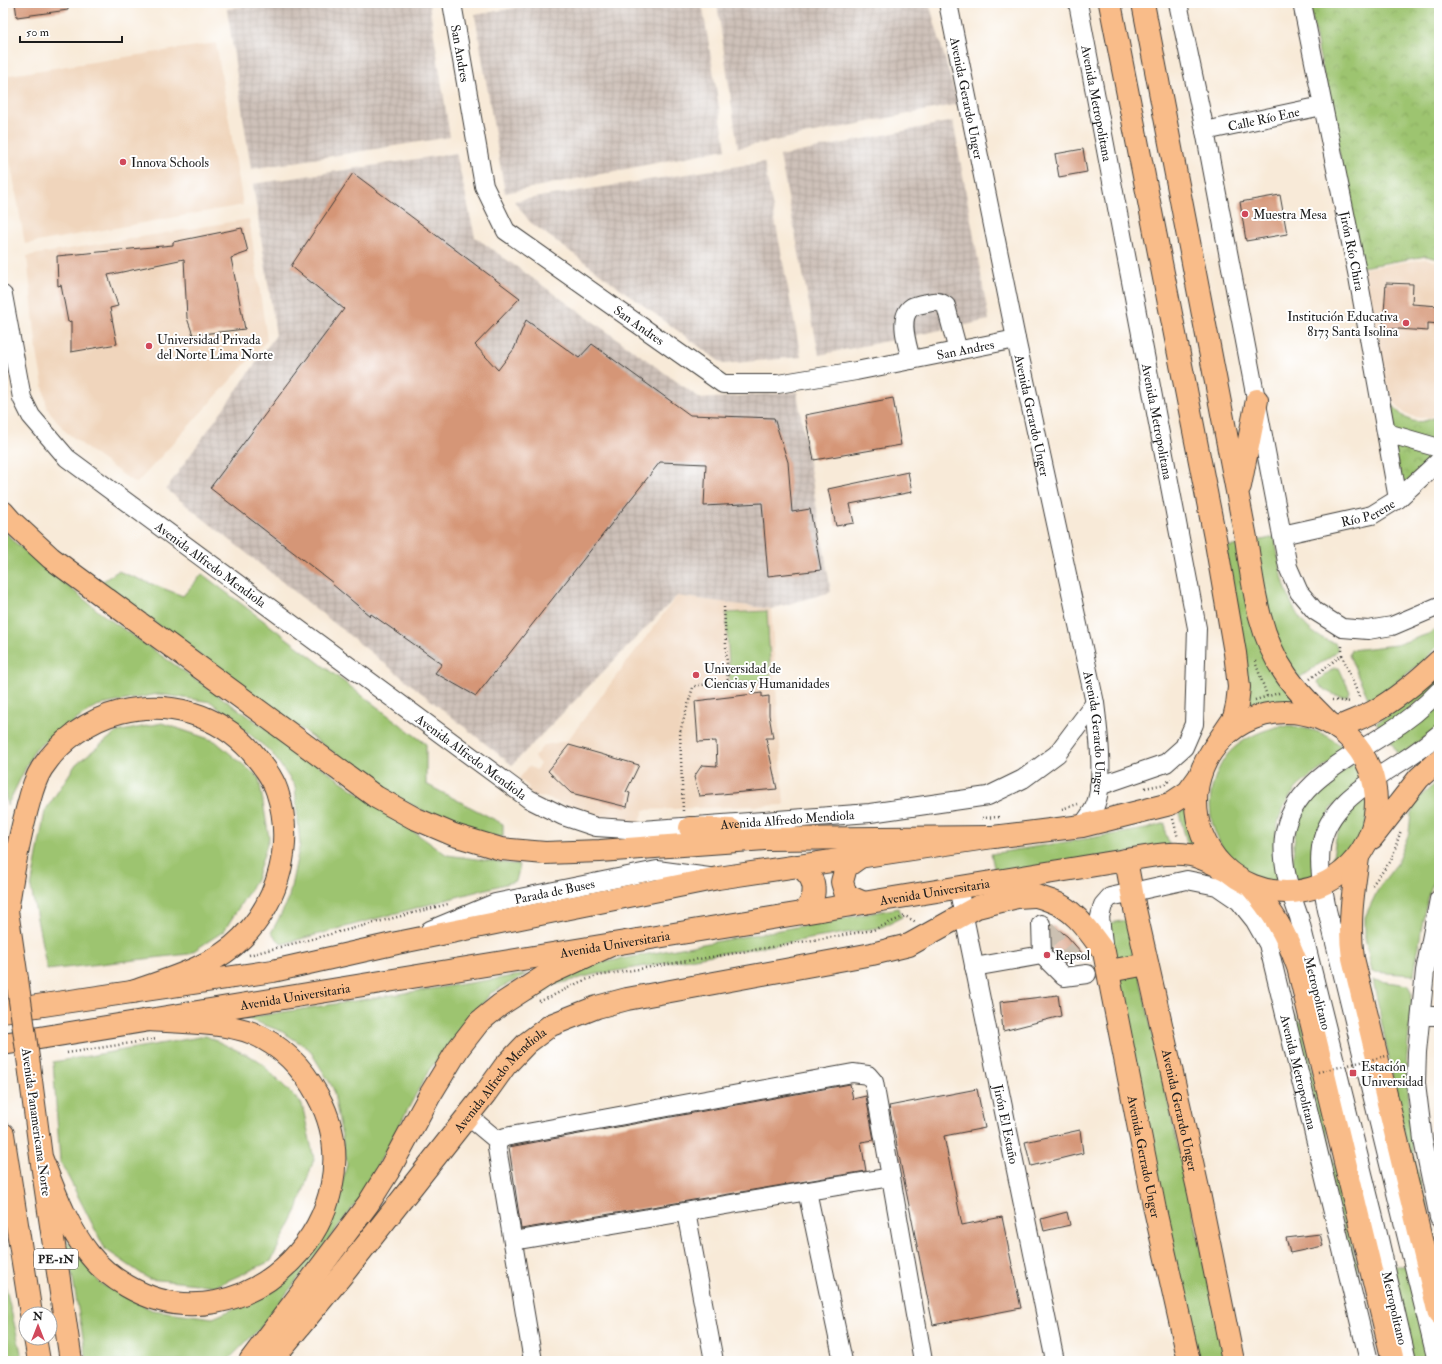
<svg xmlns="http://www.w3.org/2000/svg" width="1442" height="1364" viewBox="0 0 1442 1364" font-family="'IM FELL Double Pica',serif">
<style>
.built{fill:#f0d5bc}
.industrial{fill:url(#industrial-grid)}
.grass{fill:#9dc46f;stroke:#5c7046}
.park{fill:url(#park-crowns);stroke:#5c7046}
.building{fill:#d59677}
.lines{fill:none;stroke-linecap:round;stroke-linejoin:round}
.minor-tunnel{stroke:#ccc1b2;stroke-width:18;stroke-dasharray:18 9;stroke-linecap:butt}
.minor-casing{stroke:#3d3b38;stroke-width:20}
.major-casing{stroke:#3d3b38;stroke-width:24}
.highway-casing{stroke:#3d3b38;stroke-width:24}
.path{stroke:#3d3b38;stroke-width:2.5;stroke-dasharray:1 3;stroke-linecap:butt}
.minor{stroke:#fff;stroke-width:18}
.major{stroke:#f9bc89;stroke-width:22}
.highway{stroke:#f9bc89;stroke-width:22}
.highway-bridge-casing{stroke:#3d3b38;stroke-width:24;stroke-linecap:butt}
.path-bridge{stroke:#3d3b38;stroke-width:2.5;stroke-dasharray:1 3;stroke-linecap:butt}
.highway-bridge{stroke:#f9bc89;stroke-width:22}
.poi-dot{fill:#d1495b;stroke:#fff;stroke-width:1.5}
.labels{text-anchor:middle;stroke-width:4;stroke-linejoin:round;paint-order:stroke}
.shield{fill:#fff;stroke:#606060;stroke-width:1}
.shield-label{font-size:12px;font-weight:bold;fill:#1c1c1c}
.street-label{font-size:13px;fill:#1c1c1c;stroke:#fff}
.poi-label{font-size:13px;fill:#1c1c1c;stroke:#fff;text-anchor:start}
</style>
<defs>
<pattern id="industrial-grid" width="8" height="8" patternUnits="userSpaceOnUse"><rect width="8" height="8" fill="#cec1b9"/><path d="M0 4h8M4 0v8" fill="none" stroke="#b0a59e"/></pattern>
<pattern id="park-crowns" width="20" height="18" patternUnits="userSpaceOnUse"><rect width="20" height="18" fill="#9dc46f"/><path d="M2 6a3 3 0 1 1 6 0M12 15a3 3 0 1 1 6 0" fill="none" stroke="#87a860"/></pattern>
</defs>
<rect width="100%" height="100%" fill="#fff"/>
<filter id="ink" filterUnits="userSpaceOnUse"><feTurbulence type="fractalNoise" baseFrequency=".025" numOctaves="2"/><feDisplacementMap in="SourceGraphic" scale="8" xChannelSelector="R" yChannelSelector="G"/><feConvolveMatrix kernelMatrix="1 2 1 2 8 2 1 2 1" color-interpolation-filters="sRGB"/></filter>
<filter id="wash" filterUnits="userSpaceOnUse"><feTurbulence type="fractalNoise" baseFrequency=".012" numOctaves="4" result="noise"/><feDisplacementMap in="SourceGraphic" scale="16" xChannelSelector="R" yChannelSelector="G"/><feGaussianBlur stdDeviation="0.9" result="paint"/><feColorMatrix in="noise" values="0 0 0 0 0 0 0 0 0 0 0 0 0 0 0 0 0 1.4 0 .05"/><feComposite in="paint" operator="in"/></filter>
<g filter="url(#wash)">
<rect width="100%" height="100%" fill="#f8ead8"/>
<path class="built" d="M216,43L243,205L25,244L3,120V76Z
M249,219L267,340L136,484L94,454L65,431L47,408L37,352L27,256Z
M1426,259L1439,262V411L1431,417L1420,418L1405,414L1394,401L1384,377L1362,269Z
M677,596L771,609L784,805L644,810L639,825L587,813L547,798L525,793L529,787L519,779L529,766L536,770L540,764L534,757L544,745L567,741Z"/>
<path class="industrial" d="M260,3H429L450,137L251,169L227,9Z
M541,3H702L726,149L505,193L475,15Z
M717,3H929L958,104L738,148Z
M953,121L989,320L819,355L780,156Z
M456,153L475,237L701,399L797,392L831,592L771,609L677,596L512,765L166,489L276,335L253,184Z
M764,162L801,357L723,364L530,222L514,201Z"/>
<path class="grass" d="M3,528L12,540L102,614L447,855L520,865L516,881L282,944L271,933L288,901L300,844L295,786L271,752L211,702L158,694L96,706L35,749L7,806L3,778Z
M1275,537C1281,576 1289,631 1335,643L1338,648L1335,653L1299,678L1279,653L1252,542Z
M1239,545L1305,705H1277L1242,716L1222,548Z
M118,571L183,596L202,574L426,744V784L503,824V837L478,834L444,821L392,795L100,583Z
M767,611L771,680L730,683L726,613Z
M1439,628V645L1421,663L1375,698H1368L1349,655L1351,650L1396,645L1428,634Z
M1334,668H1339L1350,692L1348,696C1336,698 1323,691 1317,681Z
M1439,674V685L1384,730L1376,723L1408,702Z
M1439,700V727L1399,756L1390,740Z
M162,723L215,741L259,778L269,838L256,880L224,931L189,954L47,970L31,888L45,811L76,764L117,732Z
M1280,726C1311,728 1324,730 1347,751C1334,761 1304,779 1295,790C1273,816 1271,851 1280,883C1275,882 1268,882 1262,880C1224,866 1202,823 1213,784C1217,771 1223,757 1234,748C1248,736 1262,731 1280,726Z
M1356,762L1365,780L1331,808L1316,879L1294,884C1292,854 1292,820 1312,795C1320,785 1344,770 1356,762Z
M1439,780V862L1424,913L1414,975L1372,972L1365,937V917L1379,887L1396,865L1409,833L1411,813L1415,804L1422,795Z
M1367,790C1370,828 1362,851 1330,872L1336,839L1344,817Z
M1187,808L1190,828L1200,848L1189,850L1179,813Z
M1165,823V832L1170,845L996,877L991,854L1146,829Z
M899,908L902,917L882,927L592,975L554,985L532,1002L529,995L594,964Z
M1127,920L1226,1361H1196L1111,956L1109,923Z
M527,974L491,993L429,1070L360,1198L260,1328L227,1361H87L66,1239L101,1284L152,1310L213,1318L271,1292L331,1225L347,1164L333,1088L309,1049L281,1031L245,1018Z
M1373,980L1408,985L1412,995L1406,1067L1414,1158L1439,1255V1284L1409,1158Z
M1293,1012L1303,1025L1372,1333L1367,1337Z
M206,1036L258,1060L302,1104L314,1159L297,1210L271,1261L216,1286L149,1279L105,1249L60,1161L53,1062Z
M1390,1266H1407L1430,1361H1412Z
M3,1276L23,1361H3Z"/>
<path class="park" d="M1309,3H1439V259L1426,256L1362,267Z
M1386,396C1402,418 1412,430 1439,415V455L1401,489Z"/>
<g id="blocks">
<path class="building" d="M15,3H68V10L17,17Z
M1083,149L1087,172L1059,177L1055,154Z
M353,173L520,298L475,345L498,370L514,349L526,320L579,358L592,344L690,415L774,418L788,462L792,512L810,509L821,570L768,576L762,503L704,506L706,464L660,462L476,696L435,673L442,664L371,614L370,616L332,584L333,583L210,488L344,309L291,266Z
M1280,195L1287,234L1246,241L1240,202Z
M242,228L248,252L231,258L245,329L193,335L187,318L184,259L108,275L118,306L110,308L117,344L71,352V321L68,322L61,285L58,286L57,256L173,245V242Z
M1386,283L1413,284L1412,304L1439,306V324L1428,323V331L1383,328Z
M893,398L901,445L814,460L805,415Z
M908,472L912,492L850,504L854,523L836,526L828,489Z
M762,693V697L769,696V715L773,738H766L777,789L699,796L694,777L702,765L717,766L716,741L698,742L695,701Z
M569,745L639,765L626,792L630,793L627,807L571,793L548,771Z
M1052,925L1067,936L1082,953L1069,966L1052,951Z
M1058,995L1061,1016L1003,1031L1000,1002Z
M850,1084L853,1099L866,1096L874,1140L861,1142L866,1171L521,1229L509,1147Z
M977,1089L985,1128L944,1136L962,1225L1002,1217L1021,1308L933,1325L889,1106Z
M1080,1130L1083,1153L1031,1166L1025,1142Z
M1067,1212L1070,1225L1044,1231L1041,1219Z
M1320,1234L1323,1246L1290,1253L1286,1238Z"/>
</g>
</g>
<g filter="url(#ink)">
<use href="#blocks" fill-opacity="0" stroke="#3d3b38" stroke-width="1"/>
<g class="lines">
<path class="minor-tunnel" d="M1046,929L1075,960"/>
<defs>
<g id="minor">
<path id="s1" d="M452,3L484,186L506,231L723,384H778L856,371L1016,339"/>
<path id="s2" d="M948,3L1016,339L1095,703C1098,729 1106,784 1094,808C1091,814 1086,820 1082,826"/>
<path id="s3" d="M1078,3L1197,628L1194,724L1184,747L1166,763L1099,786"/>
<path d="M1178,3L1205,131L1288,567L1299,592L1315,611L1342,628L1368,630L1392,626L1439,606"/>
<path id="s4" d="M1302,3L1358,277L1398,499"/>
<path id="s5" d="M1205,131L1322,106"/>
<path id="s6" d="M3,295L22,398L31,416L67,458L529,799L563,816L596,827L642,830L870,813L988,796L1023,779L1057,754L1095,703"/>
<path d="M911,360C908,346 897,317 912,307C916,305 922,304 927,303C935,301 940,301 946,306L958,351"/>
<path d="M1387,433L1439,448"/>
<path id="s7" d="M1282,535L1372,515L1398,499L1439,461"/>
<path id="s8" d="M958,887L1055,1361"/>
<path d="M1439,899L1425,971L1417,1052L1416,1083L1423,1140L1439,1218"/>
<path d="M1041,924L1042,955L1064,977L1087,974"/>
<path id="s9" d="M430,930L495,903L657,870L709,877"/>
<path id="s10" d="M1104,952L1100,917L1103,905L1110,897L1187,880L1217,886L1239,901L1255,921L1268,944L1369,1361"/>
<path d="M974,967L1042,955"/>
<path d="M1422,1016H1439"/>
<path d="M468,1116L498,1141"/>
<path d="M891,1177L923,1361"/>
<path d="M807,1191L843,1361"/>
<path d="M686,1212L714,1361"/>
<path d="M513,1241L891,1177L874,1082L868,1075L853,1073L505,1137L498,1141L497,1148L533,1361"/>
<path d="M1407,1361L1377,1230L1299,917C1290,892 1281,863 1284,837C1290,785 1348,759 1387,733C1405,722 1424,707 1439,691"/>
<path d="M1437,1361L1327,910C1323,889 1318,868 1321,847C1327,803 1374,780 1407,758C1418,751 1429,742 1439,734"/>
</g>
<g id="major">
<path d="M1110,3L1216,543L1235,653L1239,687L1237,705L1234,718L1213,749"/>
<path d="M1143,3L1246,538C1253,585 1258,635 1286,675C1298,693 1314,707 1329,723"/>
<path d="M1240,486L1257,400"/>
<circle cx="1286" cy="802" r="90"/>
<path d="M1337,728C1349,722 1362,718 1373,712C1398,698 1419,680 1439,661"/>
<path d="M1372,838L1419,778L1439,760"/>
<path d="M860,857L846,867L842,882L846,895L864,903"/>
<path d="M1358,858C1353,892 1348,924 1353,958L1439,1314"/>
<path id="s11" d="M1126,860L1135,909L1199,1193L1233,1361"/>
<path d="M798,866C818,877 818,898 803,913"/>
<path d="M1250,885C1273,912 1286,933 1298,967L1393,1361"/>
<path id="s12" d="M1021,891C1031,895 1041,897 1051,901C1075,909 1089,932 1104,952L1155,1210L1189,1361"/>
<path d="M1109,971L1147,964"/>
<path d="M3,1011L273,971L397,943L718,878L993,837L1082,826L1170,804L1188,792L1199,777"/>
<path id="s13" d="M3,1044L1126,860C1147,857 1170,851 1190,855C1202,857 1214,864 1225,869"/>
<path id="s14" d="M271,1361L347,1269L485,1094L505,1066L527,1043L551,1025L597,1007L627,999L872,954L909,945L977,907L1017,897L1034,896"/>
</g>
<path id="highway" d="M3,512L10,520L51,558L376,797L414,818L454,835L501,849L545,853L600,851L765,839L993,837
M690,828L731,830
M5,897L17,979
M7,912C12,877 18,843 27,809C31,795 34,780 42,768C60,741 88,720 120,712C169,700 217,714 251,751C261,763 272,776 277,791C294,842 280,900 242,938C215,966 169,979 132,992
M29,1065L41,1157L71,1361
M3,1134L31,1314
M41,1157C54,1190 66,1225 89,1254C99,1267 113,1278 127,1286C245,1355 382,1214 318,1096C303,1068 281,1045 252,1033C224,1022 178,1022 148,1020
M35,1338L39,1361
M250,1361L368,1204L388,1172L430,1095L458,1049L479,1022L500,1005L548,974L613,944"/>
</defs>
<use href="#minor" class="minor-casing"/>
<use href="#major" class="major-casing"/>
<use href="#highway" class="highway-casing"/>
<path class="path" d="M724,607L728,684
M1342,655L1360,699
M1255,661L1267,696
M1310,679L1342,655V644
M1255,700L1279,693
M1332,700L1351,702
M1145,788L1165,784L1171,779
M1062,809L1078,804
M683,811L680,732L693,687L698,685L771,682
M982,818L1001,817
M1173,819L1178,838
M1372,885L1391,861L1401,830
M249,955L448,904
M539,1001L546,999L580,982L597,976L873,930L905,916L916,922
M67,1053L157,1039"/>
<use href="#minor" class="minor"/>
<use href="#major" class="major"/>
<use href="#highway" class="highway"/>
<defs>
<path id="highway-bridge" d="M17,979L29,1065"/>
</defs>
<use href="#highway-bridge" class="highway-bridge-casing"/>
<path class="path-bridge" d="M1318,1072L1386,1056"/>
<use href="#highway-bridge" class="highway-bridge"/>
</g>
</g>
<g class="poi-dot">
<circle cx="123" cy="162" r="4"/>
<circle cx="1245" cy="214" r="4"/>
<circle cx="1406" cy="323" r="4"/>
<circle cx="149" cy="346" r="4"/>
<circle cx="696" cy="675" r="4"/>
<circle cx="1047" cy="955" r="4"/>
<rect x="1349" y="1069" width="8" height="8" rx="2"/>
</g>
<g class="labels">
<rect class="shield" x="34" y="1249" width="44" height="20" rx="3"/>
<g class="shield-label">
<text x="56" y="1263">PE-1N</text>
</g>
<g class="street-label">
<text dy="5" stroke="none"><textPath href="#s1" startOffset="51">San Andres</textPath></text>
<text dy="5" stroke="none"><textPath href="#s2" startOffset="97">Avenida Gerardo Unger</textPath></text>
<text dy="5" stroke="none"><textPath href="#s3" startOffset="102">Avenida Metropolitana</textPath></text>
<text dy="5" stroke="none"><textPath href="#s5" startOffset="60">Calle Río Ene</textPath></text>
<text dy="5" stroke="none"><textPath href="#s4" startOffset="253">Jirón Río Chira</textPath></text>
<text dy="5" stroke="none"><textPath href="#s1" startOffset="399">San Andres</textPath></text>
<text dy="5" stroke="none"><textPath href="#s1" startOffset="747">San Andres</textPath></text>
<text dy="5" stroke="none"><textPath href="#s2" startOffset="421">Avenida Gerardo Unger</textPath></text>
<text dy="5" stroke="none"><textPath href="#s3" startOffset="426">Avenida Metropolitana</textPath></text>
<text dy="5" stroke="none"><textPath href="#s7" startOffset="89">Río Perene</textPath></text>
<text dy="5" stroke="none"><textPath href="#s6" startOffset="359">Avenida Alfredo Mendiola</textPath></text>
<text dy="5" stroke="none"><textPath href="#s2" startOffset="745">Avenida Gerardo Unger</textPath></text>
<text dy="5" stroke="none"><textPath href="#s6" startOffset="683">Avenida Alfredo Mendiola</textPath></text>
<text dy="5" stroke="none"><textPath href="#s6" startOffset="1019">Avenida Alfredo Mendiola</textPath></text>
<text dy="5" stroke="none"><textPath href="#s9" startOffset="131">Parada de Buses</textPath></text>
<text dy="5" stroke="none"><textPath href="#s13" startOffset="944">Avenida Universitaria</textPath></text>
<text dy="5" stroke="none"><textPath href="#s13" startOffset="620">Avenida Universitaria</textPath></text>
<text transform="translate(1318 993) rotate(76)" y="5">Metropolitano</text>
<text dy="5" stroke="none"><textPath href="#s13" startOffset="296">Avenida Universitaria</textPath></text>
<text dy="5" stroke="none"><textPath href="#s10" startOffset="378">Avenida Metropolitana</textPath></text>
<text dy="5" stroke="none"><textPath href="#s14" startOffset="363">Avenida Alfredo Mendiola</textPath></text>
<text dy="5" stroke="none"><textPath href="#s11" startOffset="256">Avenida Gerardo Unger</textPath></text>
<text transform="translate(37 1122) rotate(82)" y="5">Avenida Panamericana Norte</text>
<text dy="5" stroke="none"><textPath href="#s8" startOffset="242">Jirón El Estaño</textPath></text>
<text dy="5" stroke="none"><textPath href="#s12" startOffset="315">Avenida Gerrado Unger</textPath></text>
<text transform="translate(1395 1308) rotate(77)" y="5">Metropolitano</text>
</g>
<g class="poi-label">
<text x="131" y="167">Innova Schools</text>
<text x="1253" y="219">Muestra Mesa</text>
<text x="1398" y="321" text-anchor="end">Institución Educativa<tspan x="1398" dy="15">8173 Santa Isolina</tspan></text>
<text x="157" y="344">Universidad Privada<tspan x="157" dy="15">del Norte Lima Norte</tspan></text>
<text x="704" y="673">Universidad de<tspan x="704" dy="15">Ciencias y Humanidades</tspan></text>
<text x="1055" y="960">Repsol</text>
<text x="1361" y="1071">Estación<tspan x="1361" dy="15">Universidad</tspan></text>
</g>
</g>
<rect width="1442" height="1364" fill="none" stroke="#fff" stroke-width="16"/>
<g transform="translate(38 1326)"><circle r="19" fill="#ffffff" stroke="#a4a4a4"/>
<path d="M0-3L7 15L0 10L-7 15Z" fill="#d1495b"/>
<text y="-6" font-size="11" font-weight="bold" text-anchor="middle" fill="#1c1c1c">N</text>
</g>
<path d="M20 36v6h102v-6" fill="none" stroke="#1c1c1c" stroke-width="2"/>
<text x="26" y="36" font-size="12" fill="#1c1c1c" stroke="#ffffff" stroke-width="3" paint-order="stroke">50 m</text>
</svg>
